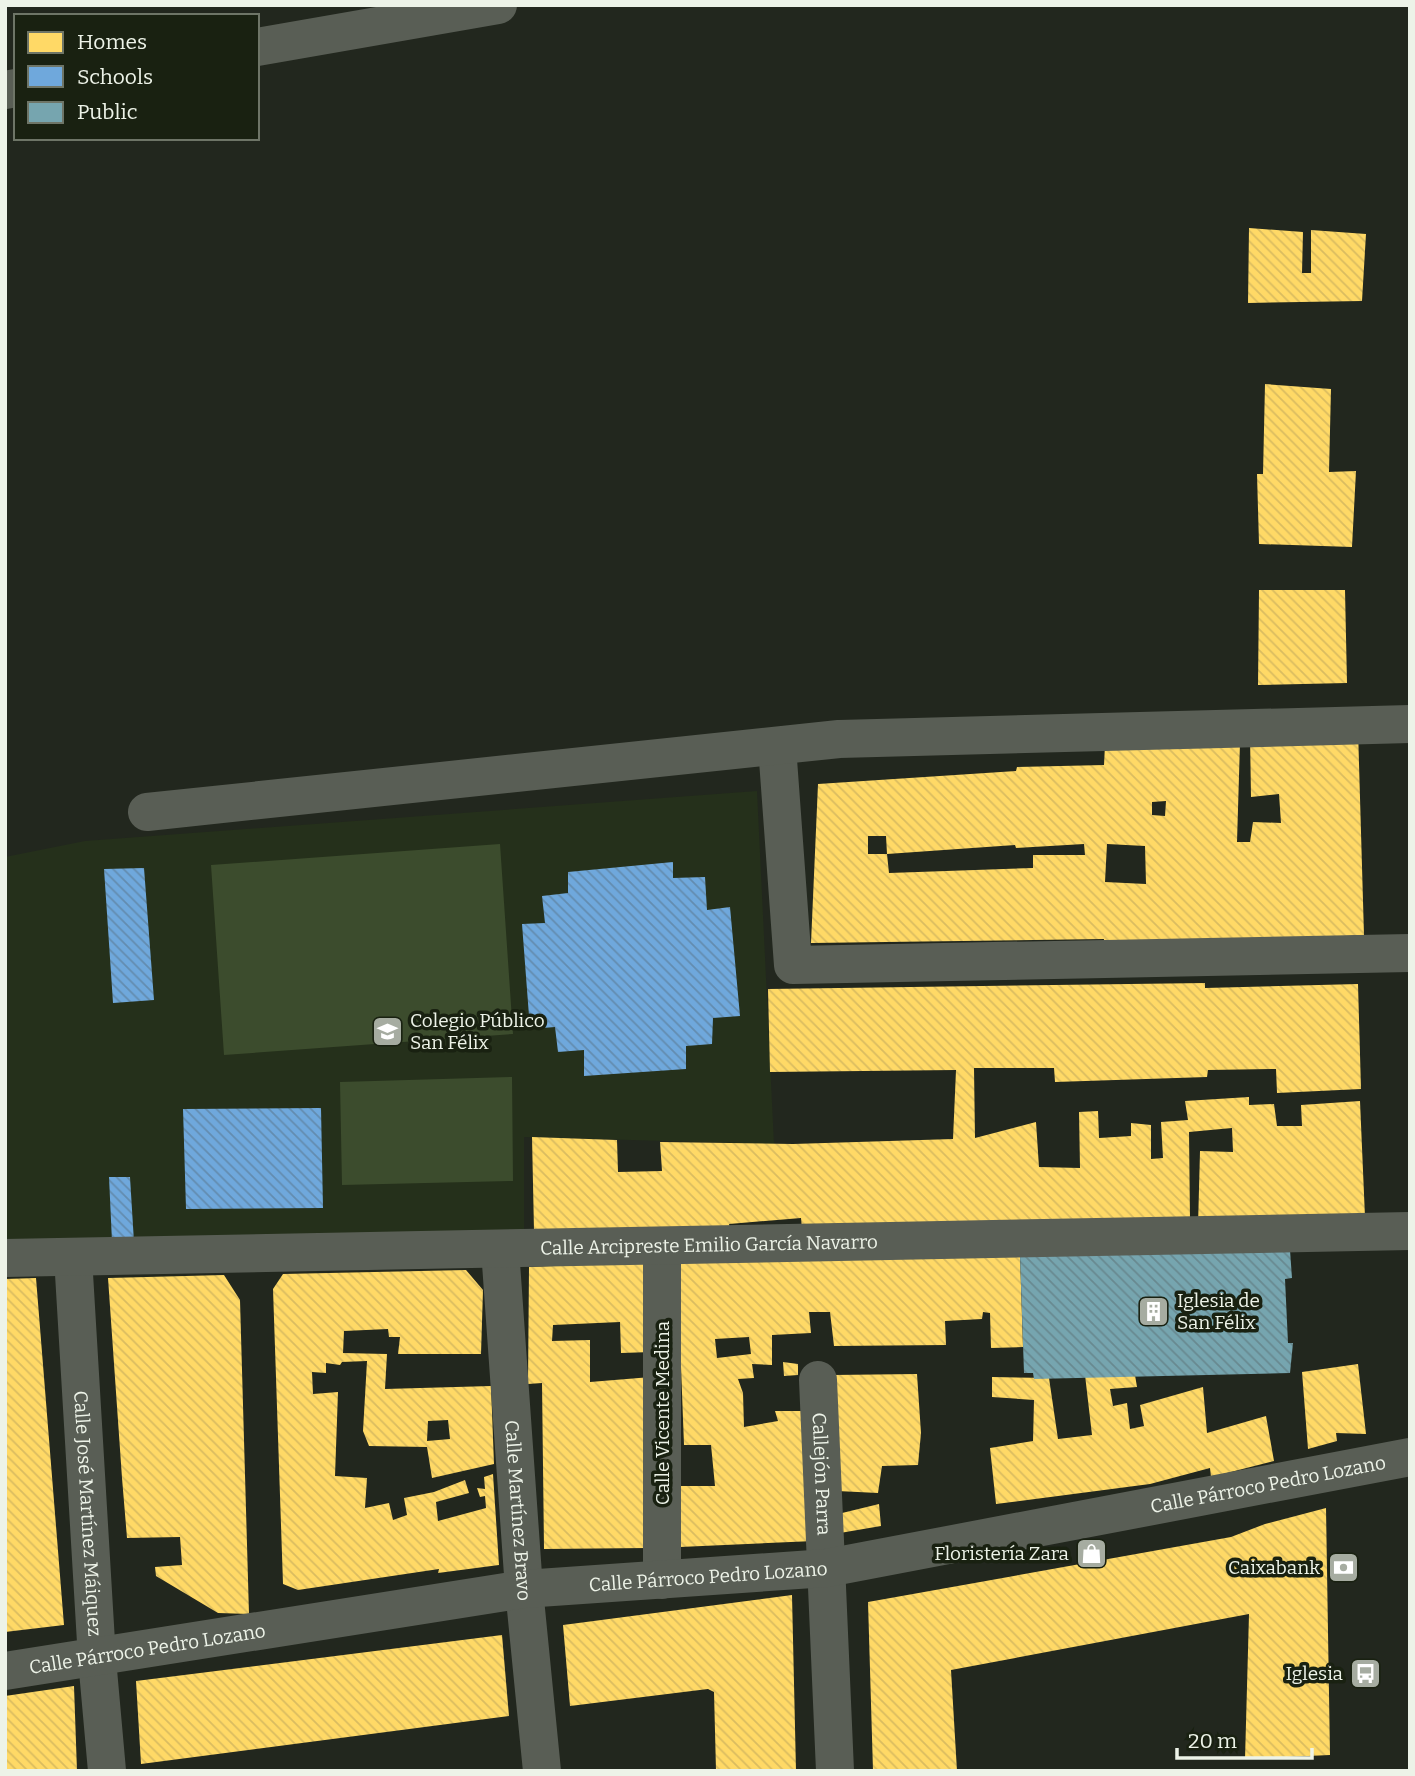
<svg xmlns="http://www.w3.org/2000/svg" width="1415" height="1776" viewBox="0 0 1415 1776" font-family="Bitter,serif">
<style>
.built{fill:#25301b}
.grass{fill:#3c4c2d}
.homes{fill:url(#homes-back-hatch);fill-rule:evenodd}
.schools{fill:url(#schools-back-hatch)}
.public{fill:url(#public-back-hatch)}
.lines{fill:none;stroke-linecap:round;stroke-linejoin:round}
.minor{stroke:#595e55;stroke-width:38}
.labels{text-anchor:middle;stroke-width:7;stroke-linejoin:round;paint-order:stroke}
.poi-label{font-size:19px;fill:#edf3e8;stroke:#192111;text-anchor:end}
.street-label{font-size:19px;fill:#edf3e8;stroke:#192111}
</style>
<defs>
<pattern id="homes-back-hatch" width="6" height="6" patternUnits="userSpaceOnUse" patternTransform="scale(1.75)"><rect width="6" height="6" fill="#ffd966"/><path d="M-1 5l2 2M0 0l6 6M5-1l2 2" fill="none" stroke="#dabc60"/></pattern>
<pattern id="schools-back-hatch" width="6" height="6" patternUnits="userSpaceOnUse" patternTransform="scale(1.75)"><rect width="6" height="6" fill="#6fa8dc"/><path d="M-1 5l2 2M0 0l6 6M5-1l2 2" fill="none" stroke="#638caf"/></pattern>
<pattern id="public-back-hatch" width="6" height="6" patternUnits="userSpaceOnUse" patternTransform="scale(1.75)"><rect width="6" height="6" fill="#76a5af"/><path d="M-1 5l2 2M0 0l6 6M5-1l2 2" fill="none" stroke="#688990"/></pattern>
</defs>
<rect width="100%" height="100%" fill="#22271e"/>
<path class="built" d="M757,791L774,1144L524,1137V1233L5,1244V857L85,841Z"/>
<path class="grass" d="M500,844L513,1034L224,1055L211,865Z
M512,1077L513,1181L342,1185L340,1082Z"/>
<path class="homes" d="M1249,228L1303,232L1302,273H1311V230L1366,234L1362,301L1248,303Z
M1265,384L1331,389L1329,472L1356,471L1352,547L1259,544L1257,474H1263Z
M1259,590H1345L1347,683L1258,685Z
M1358,729L1364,935L1103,948L1104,939L811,943L818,784L1016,771L1017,767L1104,765L1105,745L1240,743L1237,842H1250L1253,822L1281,823L1279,794L1251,797L1250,735ZM1166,801L1165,816L1152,815V802ZM868,836H886L887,854L1015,845L1016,848L1084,844L1085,855H1033V868L889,873L887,854H868ZM1107,844L1145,846L1146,884L1105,882Z
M1205,983V988L1358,984L1361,1089L1277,1093L1276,1069L1208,1070L1207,1077L1055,1082L1054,1068H974L975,1138L1036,1122L1039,1167L1080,1168L1079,1112L1098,1111L1099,1138L1131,1136V1123L1151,1125V1159L1163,1158L1161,1122L1188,1120L1185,1101L1249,1097V1105L1274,1104L1277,1126H1302L1301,1105L1360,1101L1365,1217L1198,1226L1200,1151L1233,1152L1232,1128L1189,1132L1190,1220L802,1229L801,1218L729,1224L730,1228L534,1231L532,1137L617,1140L618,1172L662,1171L660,1142L793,1144L953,1139L956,1070L770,1072L768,989Z
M1020,1255L1023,1347L991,1348L990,1313L983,1312L982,1319L945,1321L946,1345L834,1346L830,1312H809L811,1333L772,1335V1365L752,1364L754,1378L738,1379L743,1393L744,1427L778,1421L775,1411H804L814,1541L680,1547V1486H715L711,1445H684L677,1262ZM749,1337L751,1354L717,1358L715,1339Z
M650,1262L652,1352L621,1353L620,1322L553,1325L552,1341L590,1340V1382L651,1377L649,1548L544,1549L542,1383L528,1384L529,1267Z
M466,1270L483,1290L481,1354H398L400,1337H389L388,1329L344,1331L343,1353L387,1354L385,1389L491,1386L494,1464L432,1478L427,1447L369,1446L363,1431L367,1361L342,1362L340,1365L326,1363V1373L312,1372L313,1394L338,1392L335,1476L367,1478L365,1508L389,1503L393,1520L407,1515L404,1498L434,1492L465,1480L469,1493L436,1502L438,1521L486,1508L485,1496L480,1497L477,1488L485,1489L484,1477L493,1474L499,1565L438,1573L439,1569L298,1590L283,1584L273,1289L283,1274ZM448,1420L450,1439L427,1441L428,1421Z
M224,1275L240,1300L249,1614L218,1613L156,1576L155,1567L182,1565L180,1537L127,1538L122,1478L108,1278Z
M36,1278L64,1625L5,1632V1279Z
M783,1362L798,1364V1375L784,1376Z
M1358,1364L1366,1434L1336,1433L1337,1441L1308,1449L1302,1372Z
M917,1374L921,1433L918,1465L882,1466L878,1493L837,1491L832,1375Z
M1085,1375H1135L1137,1387L1110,1389L1113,1406L1127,1403L1130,1429L1144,1426L1140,1405L1203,1387L1207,1433L1266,1416L1274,1461L1211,1477L1210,1468L1150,1484L996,1504L990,1448L1033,1441L1034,1400L992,1397V1377L1049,1378L1058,1439L1092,1435Z
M879,1504L881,1526L840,1533L838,1514Z
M1326,1508L1330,1755L1245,1759L1249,1614L951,1670L957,1771H873L868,1602L1231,1537L1265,1524Z
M792,1595L796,1771H716L714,1692L708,1689L570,1706L563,1625Z
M502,1635L509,1716L141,1764L136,1681Z
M74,1686L77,1771H5V1696Z"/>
<path class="schools" d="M673,862V878L705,877L707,910L730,907L740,1016L713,1018L712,1044L686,1046V1069L584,1076V1050L558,1052L555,1027L530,1029L522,924L545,923L542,896L568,893V872Z
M144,868L154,1000L113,1003L104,869Z
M321,1108L323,1208L186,1209L183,1109Z
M109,1177H130L134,1242H112Z"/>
<path class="public" d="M1290,1250L1292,1278L1285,1279L1288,1343H1293L1290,1373L1034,1379L1033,1373H1024L1020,1255Z"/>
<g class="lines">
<g class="minor">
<path d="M257,47L498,5"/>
<path d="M5,90L16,88"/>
<path d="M777,746L793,965L1410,953"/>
<path d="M147,812L839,739L1410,724"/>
<path d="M662,1246V1580"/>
<path id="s1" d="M500,1249L524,1589L542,1771"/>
<path id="s2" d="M73,1257L97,1659L107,1771"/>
<path id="s3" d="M5,1258L1410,1231"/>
<path id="s4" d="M818,1380L835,1771"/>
<path id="s5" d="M5,1671L524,1589L827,1568L1410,1457"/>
</g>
</g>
<defs>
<symbol id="school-square" viewBox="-11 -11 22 22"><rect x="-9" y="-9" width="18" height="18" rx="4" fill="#a6aca1" stroke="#192111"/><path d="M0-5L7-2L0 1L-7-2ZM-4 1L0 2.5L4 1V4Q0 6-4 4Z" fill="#fff"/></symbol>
<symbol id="building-square" viewBox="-11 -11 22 22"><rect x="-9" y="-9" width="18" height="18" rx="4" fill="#a6aca1" stroke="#192111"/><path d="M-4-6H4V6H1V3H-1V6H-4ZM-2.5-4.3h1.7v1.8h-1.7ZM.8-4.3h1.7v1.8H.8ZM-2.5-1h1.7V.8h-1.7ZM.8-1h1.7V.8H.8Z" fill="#fff"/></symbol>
<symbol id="shop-square" viewBox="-11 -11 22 22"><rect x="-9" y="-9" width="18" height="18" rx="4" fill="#a6aca1" stroke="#192111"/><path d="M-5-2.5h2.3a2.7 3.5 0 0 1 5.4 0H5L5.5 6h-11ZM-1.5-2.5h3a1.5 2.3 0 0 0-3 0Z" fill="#fff"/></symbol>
<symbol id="bank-square" viewBox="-11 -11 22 22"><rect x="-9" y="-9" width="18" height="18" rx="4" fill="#a6aca1" stroke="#192111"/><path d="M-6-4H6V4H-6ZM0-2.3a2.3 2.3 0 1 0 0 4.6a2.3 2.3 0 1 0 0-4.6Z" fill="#fff"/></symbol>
<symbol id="bus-square" viewBox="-11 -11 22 22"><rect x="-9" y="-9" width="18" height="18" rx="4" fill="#a6aca1" stroke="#192111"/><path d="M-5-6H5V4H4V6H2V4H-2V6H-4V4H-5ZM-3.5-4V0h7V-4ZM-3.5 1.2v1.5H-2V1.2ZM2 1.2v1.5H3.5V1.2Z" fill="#fff"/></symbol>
</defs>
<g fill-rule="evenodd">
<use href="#school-square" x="370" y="1014" width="35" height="35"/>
<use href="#building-square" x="1136" y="1294" width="35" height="35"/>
<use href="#shop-square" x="1074" y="1536" width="35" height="35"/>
<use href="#bank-square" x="1326" y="1550" width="35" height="35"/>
<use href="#bus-square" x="1348" y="1656" width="35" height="35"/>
</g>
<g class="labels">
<g class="poi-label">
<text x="410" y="1027" text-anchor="start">Colegio Público<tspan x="410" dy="22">San Félix</tspan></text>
<text x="1177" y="1307" text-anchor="start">Iglesia de<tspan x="1177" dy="22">San Félix</tspan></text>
<text x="1069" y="1560">Floristería Zara</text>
<text x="1320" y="1574">Caixabank</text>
<text x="1343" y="1680">Iglesia</text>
</g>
<g class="street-label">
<text dy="7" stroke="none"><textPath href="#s3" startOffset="704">Calle Arcipreste Emilio García Navarro</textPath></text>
<text transform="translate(662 1413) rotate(-90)" y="7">Calle Vicente Medina</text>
<text dy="7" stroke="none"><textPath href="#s4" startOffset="94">Callejón Parra</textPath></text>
<text dy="7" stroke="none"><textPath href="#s5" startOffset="1278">Calle Párroco Pedro Lozano</textPath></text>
<text dy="7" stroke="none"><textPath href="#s1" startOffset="262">Calle Martínez Bravo</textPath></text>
<text dy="7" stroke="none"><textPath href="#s2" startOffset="257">Calle José Martínez Máiquez</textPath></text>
<text dy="7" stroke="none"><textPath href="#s5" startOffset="710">Calle Párroco Pedro Lozano</textPath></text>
<text dy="7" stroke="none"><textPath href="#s5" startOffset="144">Calle Párroco Pedro Lozano</textPath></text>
</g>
</g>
<rect width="1415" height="1776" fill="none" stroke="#edf3e8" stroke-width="14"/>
<rect x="14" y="14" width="245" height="126" fill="#192111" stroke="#6e7567" stroke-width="2"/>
<rect x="28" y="32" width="35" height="21" fill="#ffd966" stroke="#6e7567" stroke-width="2"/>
<text x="77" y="49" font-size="21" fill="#edf3e8">Homes</text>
<rect x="28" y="66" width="35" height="21" fill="#6fa8dc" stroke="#6e7567" stroke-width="2"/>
<text x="77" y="84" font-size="21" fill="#edf3e8">Schools</text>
<rect x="28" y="102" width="35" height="21" fill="#76a5af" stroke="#6e7567" stroke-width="2"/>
<text x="77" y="119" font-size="21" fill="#edf3e8">Public</text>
<path d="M1177 1748v10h135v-10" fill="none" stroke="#edf3e8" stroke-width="3.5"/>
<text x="1188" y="1748" font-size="21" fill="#edf3e8" stroke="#192111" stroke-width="5" paint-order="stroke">20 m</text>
</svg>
